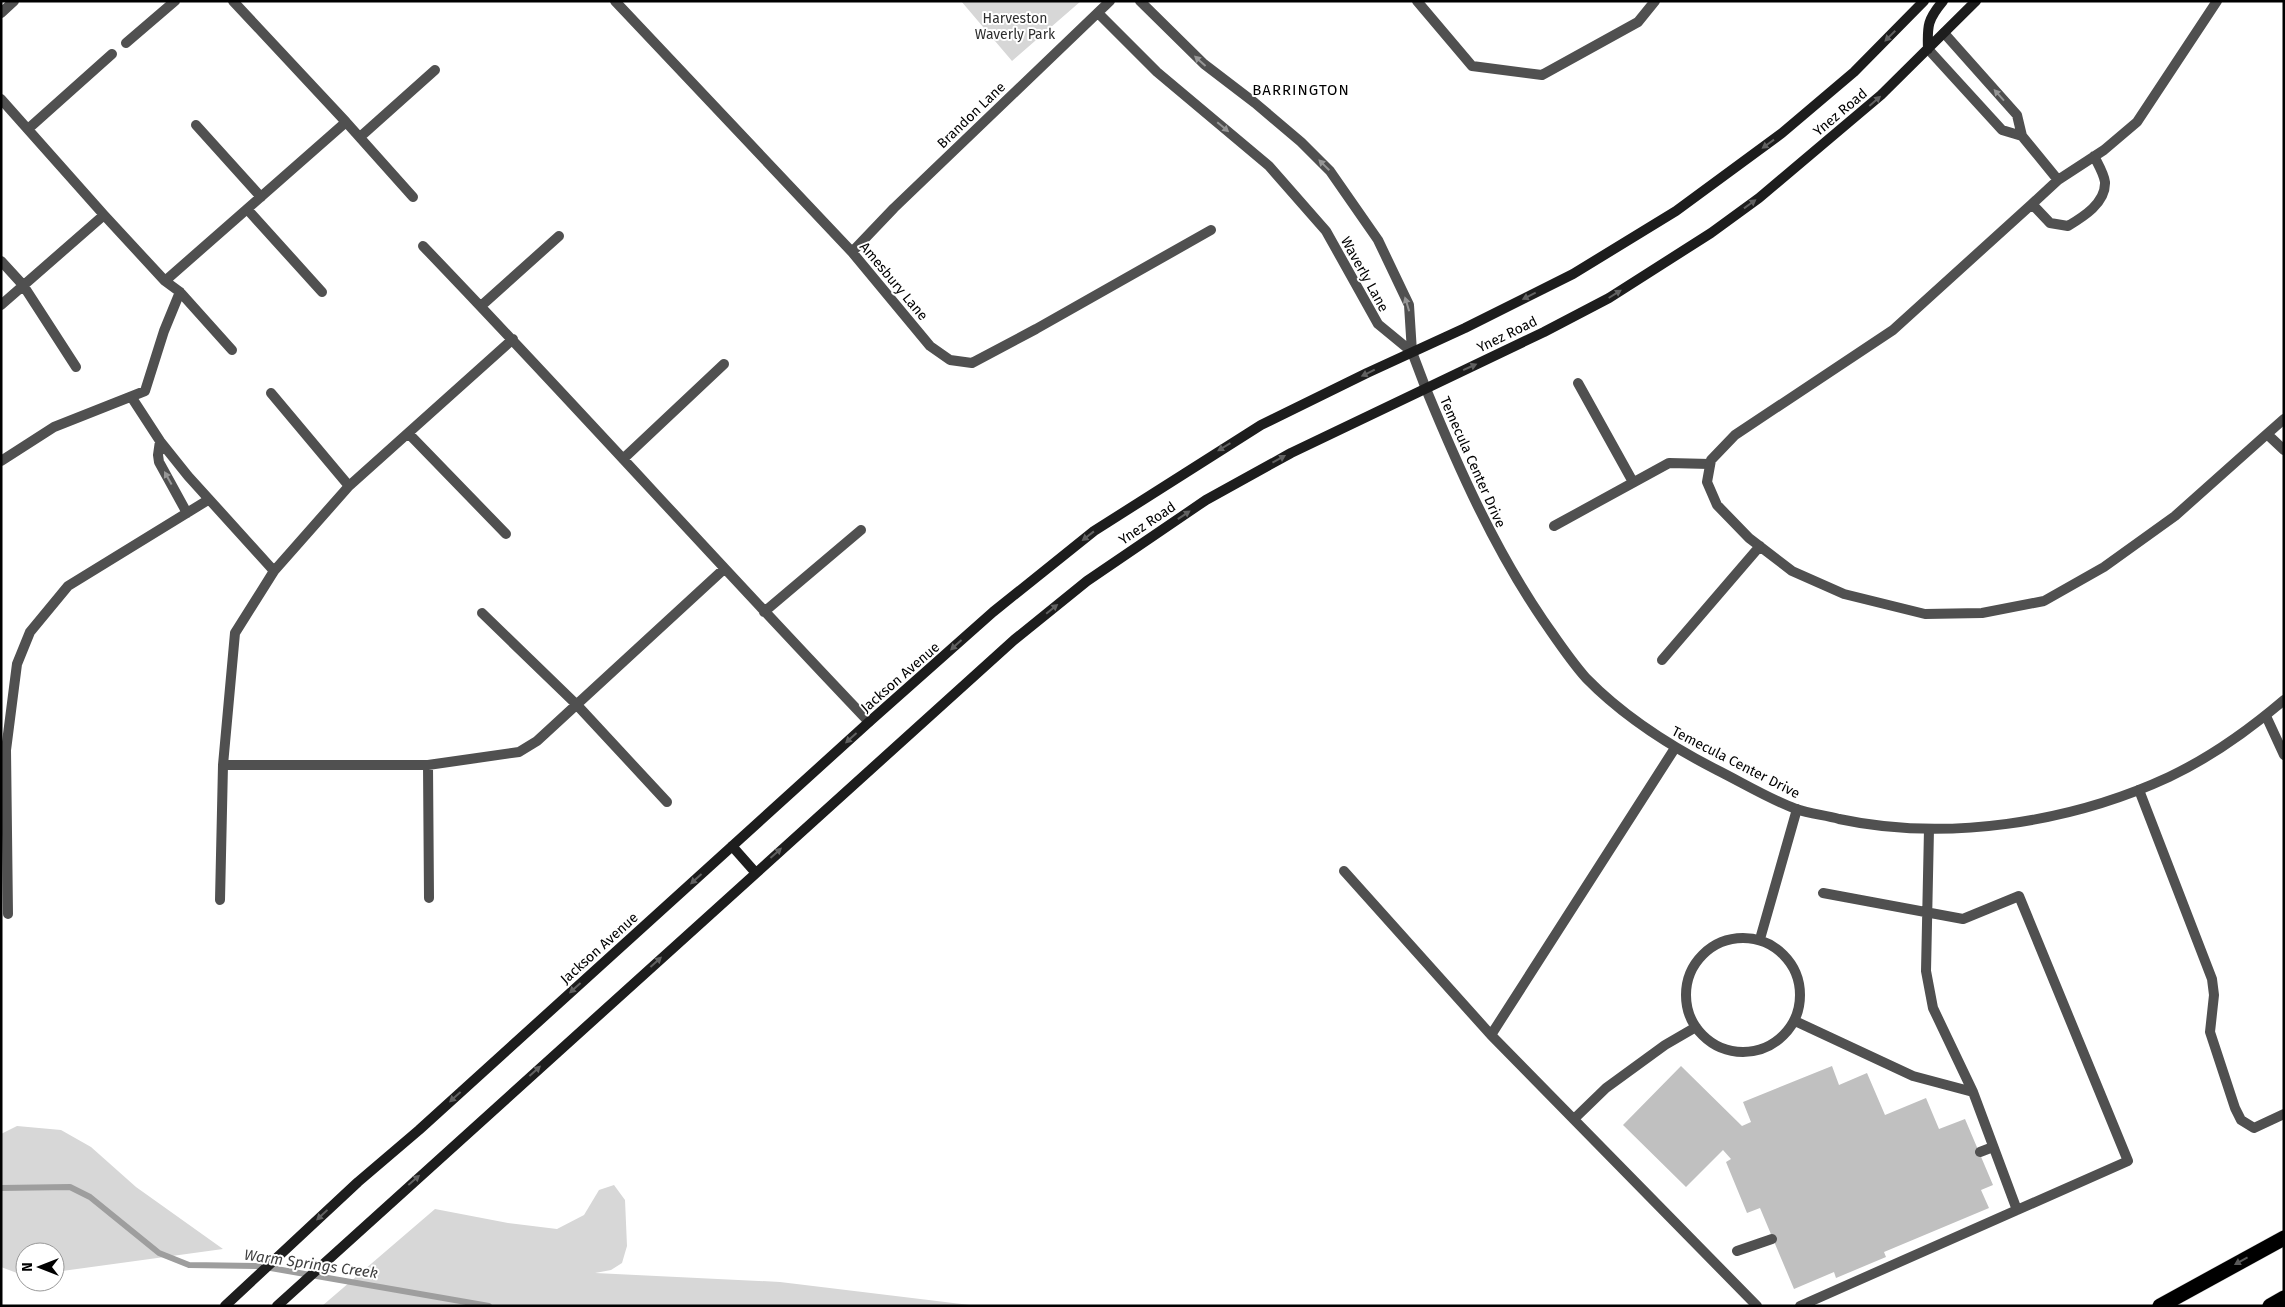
<svg xmlns="http://www.w3.org/2000/svg" width="2285" height="1307" viewBox="0 0 2285 1307" font-family="'Fira Sans',sans-serif">
<style>
.green{fill:#d7d7d7}
.lines{fill:none;stroke-linecap:round;stroke-linejoin:round}
.stream{stroke:#9e9e9e;stroke-width:6}
.building{fill:#c0c0c0}
.motorway-casing{stroke:#dbdbdb;stroke-width:16}
.service{stroke:#505050;stroke-width:10}
.minor{stroke:#505050;stroke-width:10}
.tertiary{stroke:#505050;stroke-width:10}
.secondary{stroke:#1d1d1d;stroke-width:10}
.motorway{stroke:#000;stroke-width:15}
.oneway{fill:#616161}
.oneway2{fill:#969696}
.oneway3{fill:#595959}
.labels{text-anchor:middle;stroke-width:4;stroke-linejoin:round;paint-order:stroke}
.park-label{font-size:14px;fill:#2e2e2e;stroke:#fff}
.street-label{font-size:14px;fill:#000;stroke:#fff}
.neighbourhood-label{font-size:15px;letter-spacing:1px;fill:#000;stroke:#fff}
.water-label{font-size:15px;font-style:italic;fill:#3f3f3f;stroke:#fff}
</style>
<rect width="100%" height="100%" fill="#fff"/>
<path class="green" d="M961,1H1081L1012,61Z
M17,1126L61,1130L91,1147L136,1187L223,1249L55,1272V1252H25V1276L1,1267V1134Z
M614,1185L625,1200L627,1246L622,1263L611,1270L595,1273L780,1282L978,1306H322L435,1209L508,1223L557,1229L584,1215L599,1190Z"/>
<g class="lines">
<path class="stream" d="M1,1188L70,1187L90,1197L159,1253L189,1265L259,1266L489,1306"/>
</g>
<path class="building" d="M1681,1066L1742,1126L1751,1122L1743,1102L1832,1066L1839,1085L1867,1073L1885,1115L1926,1098L1939,1129L1965,1119L1993,1185L1981,1190L1989,1208L1884,1252L1886,1257L1836,1278L1834,1272L1794,1289L1760,1208L1747,1213L1726,1162L1731,1159L1723,1150L1686,1187L1623,1125Z"/>
<g class="lines">
<defs>
<path id="motorway" d="M2160,1306L2284,1238
M2270,1306L2284,1298"/>
</defs>
<use href="#motorway" class="motorway-casing"/>
<path class="service" d="M1578,383L1633,482
M1554,526L1669,463L1710,464
M2266,716L2284,755
M1675,748L1491,1035L1757,1306
M2139,790L2212,979L2214,995L2210,1032L2235,1108L2241,1120L2254,1128L2284,1114
M1929,829L1926,971L1933,1008L1973,1092
M1344,871L1491,1035
M1686 995a57 57 0 1 1 114 0a57 57 0 1 1-114 0Z
M1760,939L1797,809
M1795,1021L1913,1076L1973,1092L2017,1210
M1574,1119L1606,1088L1665,1045L1696,1027
M1980,1152L1993,1147
M1737,1251L1772,1239
M1800,1306L2128,1161L2019,896L1963,919L1823,893"/>
<path class="minor" d="M233,1L346,122L413,197
M615,1L852,252L930,346L950,360L972,363L1036,329L1211,230
M1140,1L1204,64L1255,103L1301,142L1330,171L1378,240L1409,305L1412,352L1426,389
M1417,1L1472,66L1542,75L1638,22L1655,1
M1,13L14,1
M1098,13L1157,72L1269,166L1326,231L1378,324L1412,352
M1944,33L2017,115L2022,136L2058,180L2104,150L2137,122L2217,1
M126,43L175,1
M1928,49L2002,130L2022,136
M1,99L104,215L165,281L180,292L232,350
M196,125L261,197
M28,129L112,54
M360,137L435,70
M2058,180L2032,204L2050,223L2068,226C2083,217 2106,203 2105,182C2104,174 2098,164 2094,156
M2032,204L1893,330L1735,435L1711,460L1707,482L1717,505L1749,538L1792,571L1844,594L1925,614L1982,613L2044,601L2104,567L2175,516L2267,434
M247,209L322,292
M423,246C574,403 719,565 869,722
M852,252L894,208L1110,1
M1,261L23,285L76,367
M165,281L346,122
M1,305L104,215
M481,306L559,236
M271,393L349,486
M132,398L160,441L188,476L274,571
M2284,419L2267,434L2284,450
M408,433L506,534
M160,441L158,455L159,462L187,513
M623,459L724,364
M1,461L54,427L145,391L164,331L180,292
M764,612L861,530
M482,613L577,705L667,802
M1662,660L1760,546
M223,765H428L519,752L537,741L724,569
M428,765L429,898
M220,900L223,765L235,633L274,571L349,486L513,339
M8,914L6,750L17,664L30,632L68,586L208,500"/>
<path class="tertiary" d="M1426,389C1459,469 1494,548 1543,620C1557,640 1570,660 1586,678C1624,717 1668,745 1717,770C1743,783 1769,799 1796,809C1810,814 1825,815 1839,819C1946,842 2070,823 2169,777C2209,758 2250,729 2284,700"/>
<path class="secondary" d="M1928,49C1927,25 1928,19 1943,1
M732,846L755,872
M225,1306L358,1182L419,1130L869,722L993,612L1094,531L1261,425L1367,373L1465,328L1573,274L1676,211L1782,133L1854,72L1924,1
M277,1306L1014,640L1087,581L1206,500L1291,453L1544,332L1609,298L1711,233L1759,198L1881,95L1976,1"/>
<use href="#motorway" class="motorway"/>
</g>
<defs><path id="oneway-solid" d="M-6-.8H1V-3.2L6.5 0L1 3.2V.8H-6Z" transform="scale(1.25)"/></defs>
<g class="oneway">
<use href="#oneway-solid" transform="translate(1890 36) rotate(135)"/>
<use href="#oneway-solid" transform="translate(1875 101) rotate(-41)"/>
<use href="#oneway-solid" transform="translate(1768 144) rotate(144)"/>
<use href="#oneway-solid" transform="translate(1750 204) rotate(-36)"/>
<use href="#oneway-solid" transform="translate(1615 294) rotate(-32)"/>
<use href="#oneway-solid" transform="translate(1529 296) rotate(153)"/>
<use href="#oneway-solid" transform="translate(1470 367) rotate(-24)"/>
<use href="#oneway-solid" transform="translate(1368 373) rotate(154)"/>
<use href="#oneway-solid" transform="translate(1224 447) rotate(149)"/>
<use href="#oneway-solid" transform="translate(1279 459) rotate(-29)"/>
<use href="#oneway-solid" transform="translate(1184 515) rotate(-34)"/>
<use href="#oneway-solid" transform="translate(1088 536) rotate(142)"/>
<use href="#oneway-solid" transform="translate(1052 609) rotate(-39)"/>
<use href="#oneway-solid" transform="translate(956 645) rotate(138)"/>
<use href="#oneway-solid" transform="translate(851 738) rotate(138)"/>
<use href="#oneway-solid" transform="translate(776 853) rotate(-42)"/>
<use href="#oneway-solid" transform="translate(696 879) rotate(138)"/>
<use href="#oneway-solid" transform="translate(656 962) rotate(-42)"/>
<use href="#oneway-solid" transform="translate(575 988) rotate(138)"/>
<use href="#oneway-solid" transform="translate(535 1071) rotate(-42)"/>
<use href="#oneway-solid" transform="translate(455 1097) rotate(138)"/>
<use href="#oneway-solid" transform="translate(414 1180) rotate(-41)"/>
<use href="#oneway-solid" transform="translate(322 1215) rotate(137)"/>
</g>
<g class="oneway2">
<use href="#oneway-solid" transform="translate(1200 61) rotate(-138)"/>
<use href="#oneway-solid" transform="translate(1999 95) rotate(-132)"/>
<use href="#oneway-solid" transform="translate(1223 127) rotate(40)"/>
<use href="#oneway-solid" transform="translate(1324 165) rotate(-135)"/>
<use href="#oneway-solid" transform="translate(1407 304) rotate(-107)"/>
<use href="#oneway-solid" transform="translate(168 478) rotate(-119)"/>
</g>
<use class="oneway3" href="#oneway-solid" transform="translate(2241 1261) rotate(151)"/>
<g class="labels">
<g class="park-label">
<text x="1015" y="23">Harveston<tspan x="1015" dy="16">Waverly Park</tspan></text>
</g>
<g class="street-label">
<text transform="translate(1840 112) rotate(-40)" y="5">Ynez Road</text>
<text transform="translate(971 115) rotate(-44)" y="5">Brandon Lane</text>
<text transform="translate(1365 274) rotate(61)" y="5">Waverly Lane</text>
<text transform="translate(894 281) rotate(50)" y="5">Amesbury Lane</text>
<text transform="translate(1507 334) rotate(-26)" y="5">Ynez Road</text>
<text transform="translate(1473 462) rotate(66)" y="5">Temecula Center Drive</text>
<text transform="translate(1147 523) rotate(-34)" y="5">Ynez Road</text>
<text transform="translate(900 677) rotate(-41)" y="5">Jackson Avenue</text>
<text transform="translate(1736 762) rotate(27)" y="5">Temecula Center Drive</text>
<text transform="translate(599 948) rotate(-42)" y="5">Jackson Avenue</text>
</g>
<g class="neighbourhood-label">
<text x="1301" y="95">BARRINGTON</text>
</g>
<g class="water-label">
<text transform="translate(311 1264) rotate(8)" y="5">Warm Springs Creek</text>
</g>
</g>
<rect width="2285" height="1307" fill="none" stroke="#000000" stroke-width="5"/>
<g transform="translate(40 1267) rotate(270)"><circle r="24" fill="#ffffff" stroke="#999999"/>
<path d="M0-4L9 19L0 12L-9 19Z" fill="#000000"/>
<text y="-8" font-size="14" font-weight="bold" text-anchor="middle" fill="#000000">N</text>
</g>
</svg>
